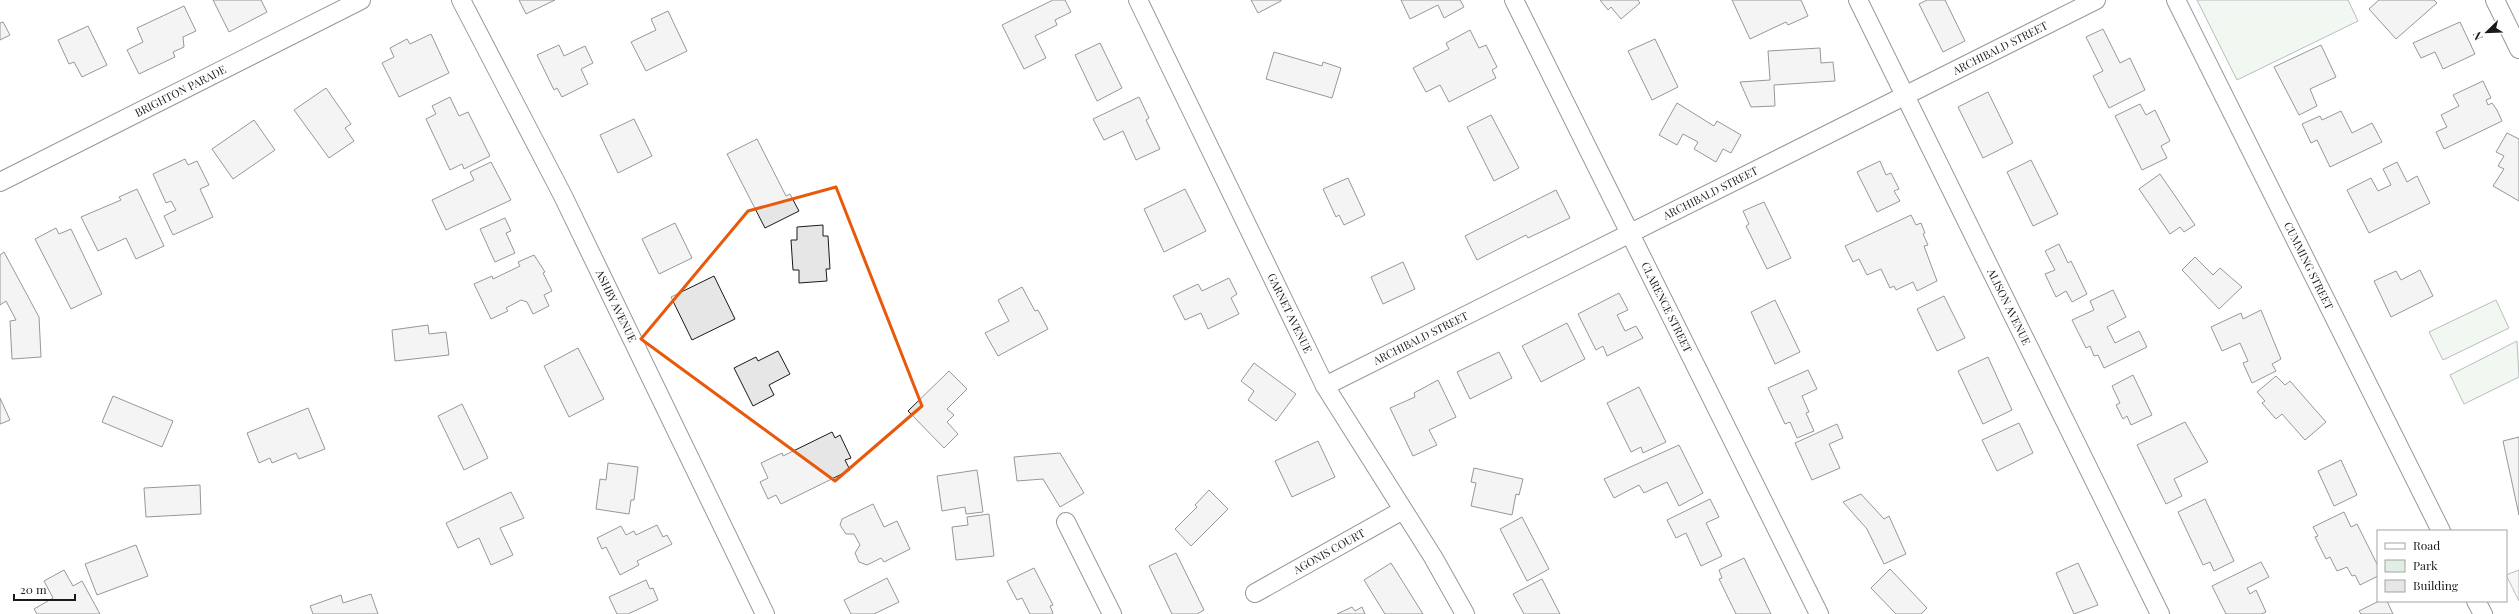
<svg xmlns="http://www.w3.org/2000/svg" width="2519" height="614" viewBox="0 0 2519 614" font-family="'Playfair Display',serif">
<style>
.green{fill:#e0efe3;stroke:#6a6a6a}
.parking{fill:#ededed;stroke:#6a6a6a}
.building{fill:#e6e6e6;stroke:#1a1a1a}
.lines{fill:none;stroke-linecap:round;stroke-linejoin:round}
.minor-casing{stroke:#1a1a1a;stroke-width:20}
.minor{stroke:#fff;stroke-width:18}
.marked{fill:none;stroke:#e8590c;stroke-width:3;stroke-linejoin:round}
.labels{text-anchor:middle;stroke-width:3;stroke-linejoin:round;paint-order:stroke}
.street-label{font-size:11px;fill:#1a1a1a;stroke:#fff}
</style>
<rect width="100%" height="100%" fill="#fff"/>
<path class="green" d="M2197,0H2348L2358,21L2237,80Z
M2496,300L2509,328L2443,360L2429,332Z
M2517,341L2519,377L2464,404L2450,375Z"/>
<path class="parking" d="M2519,570V601L2506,575Z"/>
<path class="building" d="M213,0H261L267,12L229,32Z
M519,0H555L526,14Z
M1053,0H1065L1071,12L1055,20L1057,25L1035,36L1046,58L1024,69L1002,25Z
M1251,0H1281V1L1258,13Z
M1401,0H1460L1464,7L1444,18L1438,5L1410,19Z
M1600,0H1638L1640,3L1621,19L1611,7L1608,10Z
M1732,0H1801L1808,16L1788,25L1786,22L1750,39Z
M1927,0H1945L1965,41L1943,52L1919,4Z
M2379,0H2434L2437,3L2396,39L2369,9Z
M184,6L196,31L183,37L184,47L173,52L175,57L139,74L127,50L143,42L137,28Z
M668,11L687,51L646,71L631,42L656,30L651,19Z
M3,22L10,35L0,40V23Z
M2460,22L2475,54L2443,69L2435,52L2421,58L2413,43Z
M88,26L107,65L82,77L74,62L69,64L58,40Z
M2103,29L2120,63L2130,58L2145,90L2109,108L2093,76L2103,71L2086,37Z
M1470,30L1479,48L1486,45L1497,67L1492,70L1496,78L1449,102L1440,85L1426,92L1413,68L1449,49L1446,43Z
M431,34L449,73L399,97L382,63L394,57L390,48L407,39L410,44Z
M1655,39L1678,87L1652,100L1628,51Z
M1100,43L1122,88L1097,101L1075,55Z
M559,45L564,56L585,46L593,63L581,69L588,84L562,97L557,88L554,90L537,55Z
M2321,45L2336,77L2310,89L2317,106L2299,115L2274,67Z
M1820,48L1821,63L1833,62L1835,81L1774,85L1775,106L1751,107L1740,82L1770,80L1768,51Z
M1274,52L1322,66L1323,62L1341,68L1332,98L1266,79Z
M2483,81L2491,98L2486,100L2488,105L2492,103L2497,110L2502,121L2444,149L2436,132L2447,127L2441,115L2459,106L2453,95Z
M326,88L351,124L345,128L354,141L329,158L294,110Z
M1988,92L2013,143L1983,158L1958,107Z
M450,97L459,116L468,112L490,156L464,169L462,164L450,170L426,119L436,114L432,106Z
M1139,97L1149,118L1146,120L1160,149L1136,160L1123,131L1104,140L1093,119Z
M1677,103L1714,126L1717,121L1741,135L1731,153L1723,149L1716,162L1694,149L1698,142L1683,134L1677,145L1659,135Z
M2140,104L2146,115L2155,110L2170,141L2161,146L2167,158L2142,170L2115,116Z
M2341,111L2352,133L2372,123L2382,142L2330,167L2317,140L2311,143L2302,124L2320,116L2322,120Z
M1491,115L1519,168L1494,181L1467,127Z
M634,119L652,156L618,173L600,135Z
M254,120L275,150L233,179L212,149Z
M2507,133L2519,139V201L2493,186L2504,169L2498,166L2504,156L2496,152Z
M757,139L786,196L790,194L799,211L765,228L727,154Z
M185,159L188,165L197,161L209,185L200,189L213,217L173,235L164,216L176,210L171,201L166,203L153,174Z
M2031,160L2058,214L2033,226L2007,172Z
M1880,161L1886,175L1891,173L1899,189L1894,191L1900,201L1877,212L1857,172Z
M491,162L511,200L446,230L432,200L474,180L470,172Z
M2397,162L2407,182L2417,176L2430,203L2369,233L2347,190L2371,178L2378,191L2391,185L2383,169Z
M2160,174L2195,225L2184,232L2180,227L2170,234L2139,189Z
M1348,178L1365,215L1344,225L1339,215L1336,217L1323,189Z
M137,189L164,246L136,259L126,238L98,251L81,217L121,200L119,197Z
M1185,189L1206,231L1164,252L1144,209Z
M1556,190L1570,218L1528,238L1526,235L1477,260L1465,236Z
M1764,202L1791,258L1767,269L1746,226L1749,224L1743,211Z
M1911,215L1916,225L1921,223L1925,233L1923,234L1928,245L1924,246L1937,281L1917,291L1913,282L1896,290L1894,286L1890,288L1881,269L1867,275L1859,259L1853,262L1845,246Z
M505,218L511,231L506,233L515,253L495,262L480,229Z
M675,223L692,258L659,274L642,239Z
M823,225V236H828L830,269H826L827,281L799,283V270H793L791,240H797V227Z
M56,228L59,234L71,229L102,294L71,309L35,239Z
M2059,244L2068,263L2071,261L2087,294L2072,302L2066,291L2056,297L2045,274L2055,270L2045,251Z
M4,252L39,317L41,357L12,359L10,321L16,320L6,301L0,305V255Z
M534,255L545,272L543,273L552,291L544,295L549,306L533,314L527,302L521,300L506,308L508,311L491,319L474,284L492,276L493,279L520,266L518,262Z
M2195,257L2213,275L2220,268L2242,287L2219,309L2182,270Z
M1403,262L1415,289L1383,304L1371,277Z
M2420,270L2433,296L2391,317L2374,281L2396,271L2401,280Z
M714,276L735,319L692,340L671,297Z
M1229,278L1237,294L1231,298L1239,314L1208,329L1201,313L1185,320L1173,296L1198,284L1202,291Z
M1022,287L1035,311L1038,310L1048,329L998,356L985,333L1009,321L998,300Z
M2113,290L2126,317L2107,327L2115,343L2139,331L2147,347L2104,368L2098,355L2094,356L2090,346L2086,348L2072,320L2094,310L2090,301Z
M1619,293L1628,310L1617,315L1625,331L1636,326L1643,338L1607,356L1603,346L1596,350L1578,314Z
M1944,296L1965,338L1937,351L1917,309Z
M1775,300L1800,352L1775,364L1751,312Z
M2261,310L2281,359L2272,364L2276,371L2252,383L2243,363L2248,361L2240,343L2222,351L2211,327L2241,313L2243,319Z
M1567,323L1585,359L1541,382L1522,346Z
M428,325L429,334L446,332L449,355L395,361L392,330Z
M578,348L604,399L569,417L544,366Z
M778,351L790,374L769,385L774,395L753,406L734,368L756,357L758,361Z
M1499,352L1512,378L1470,399L1457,372Z
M1988,357L2012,410L1983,424L1958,371Z
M1254,363L1296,394L1276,421L1248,400L1254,391L1241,381Z
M1808,370L1817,389L1802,396L1809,412L1806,413L1814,431L1797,438L1790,422L1785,424L1768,388Z
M949,371L967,389L947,409L954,415L947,422L958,434L944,448L908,411Z
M2133,375L2152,415L2131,425L2127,416L2123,419L2116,405L2120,403L2112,386Z
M2276,376L2285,385L2290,381L2326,422L2305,440L2282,414L2276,419L2262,403L2265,401L2257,392Z
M1438,380L1456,417L1429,430L1437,445L1413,456L1390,408L1415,397L1414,393Z
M1639,387L1666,442L1643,453L1641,447L1631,452L1607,403Z
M113,396L173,421L162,447L102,422Z
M0,398L10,420L0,424Z
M462,404L488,458L464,470L438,416Z
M308,408L325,449L299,459L296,453L272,463L270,458L259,463L247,433Z
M2185,422L2208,462L2174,479L2182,496L2166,504L2137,445Z
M2019,423L2033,453L1997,471L1982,440Z
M1837,424L1843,438L1829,444L1840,468L1812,480L1795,443Z
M832,432L835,438L840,435L851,458L845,460L850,470L781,504L776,495L768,499L760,482L768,478L761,463L782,453L783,456Z
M2519,437V515L2503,441Z
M1318,441L1335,477L1292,497L1275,461Z
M1679,445L1703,493L1679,506L1667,482L1644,493L1639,485L1614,498L1604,479Z
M1060,453L1084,493L1060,507L1043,479L1017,481L1014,457Z
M2341,460L2357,495L2334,506L2318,471Z
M608,463L638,467L634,500H631L629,514L596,509L600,479L606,480Z
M1474,468L1523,479L1519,495L1516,494L1512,515L1471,506L1476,483L1471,482Z
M977,470L983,512L966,514L965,507L942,511L937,476Z
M200,485L201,514L146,517L144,488Z
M1209,490L1228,509L1191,546L1175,529L1197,507L1195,505Z
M511,492L524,518L500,528L513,555L491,565L479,538L458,548L446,523Z
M1861,494L1884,519L1889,516L1906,554L1884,564L1867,529L1843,502Z
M1710,499L1719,517L1706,523L1722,556L1701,566L1686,533L1676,538L1667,520Z
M2205,499L2234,561L2214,571L2210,562L2203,565L2178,512Z
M873,504L884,527L897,521L910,549L884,562L881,558L867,565L859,562L855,553L860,545L854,534H846L840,525L842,519Z
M2344,512L2351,527L2357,524L2378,566V576L2360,585L2355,575L2352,576L2347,567L2337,571L2330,557L2326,559L2315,537L2318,536L2313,527Z
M989,514L994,556L956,560L952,527L968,525L967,517Z
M1522,517L1549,569L1527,581L1500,529Z
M657,525L663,537L667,535L672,544L637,561L639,565L620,575L606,547L602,549L597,538L621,526L626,535L634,531L636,535Z
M136,545L148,576L97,595L85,564Z
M1176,553L1204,610L1197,614H1172L1149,566Z
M1744,558L1771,614H1736L1719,579L1722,578L1719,570Z
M2261,562L2269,577L2247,588L2250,594L2256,590L2266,612L2261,614H2226L2212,586Z
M1391,563L1423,614H1385L1364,580Z
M2078,563L2098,605L2074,614L2056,573Z
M1034,568L1053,605L1050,606L1053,613L1052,614H1030L1022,598L1017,600L1007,581Z
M1890,569L1927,608L1921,614H1896L1871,588Z
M64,570L73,586L82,581L100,614H37L34,609L53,598L44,581Z
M887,578L899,602L874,614H851L844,600Z
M1542,579L1560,614H1524L1513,594Z
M646,580L650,589L653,588L658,600L628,614H617L609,597Z
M371,594L378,614H313L310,606L341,595L343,603Z
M2379,601H2387L2393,614H2361L2359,611Z
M1352,607L1355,611L1362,607L1365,614H1337Z"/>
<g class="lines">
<defs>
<g id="minor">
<path id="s1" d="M461,0L563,196L765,614"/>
<path id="s2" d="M1138,0L1325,386L1433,557L1465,614"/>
<path id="s3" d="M1514,0L1819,614"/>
<path id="s4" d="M1858,0L2160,614"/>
<path id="s5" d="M2176,0L2441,531"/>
<path d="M2495,0L2519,49"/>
<path id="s6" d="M0,182L361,0"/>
<path id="s7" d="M1325,386L2096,0"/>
<path d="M1066,522L1112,614"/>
<path id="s8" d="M1255,593L1403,510"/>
<path d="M2476,601L2483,614"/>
</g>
</defs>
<use href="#minor" class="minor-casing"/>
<use href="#minor" class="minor"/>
</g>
<path d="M0 0H2519V614H0ZM836,187L922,406L835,481L641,339L748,211Z" fill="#fff" fill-opacity=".55" fill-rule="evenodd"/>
<path class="marked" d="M836,187L922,406L835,481L641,339L748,211Z"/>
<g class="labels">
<g class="street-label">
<text dy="4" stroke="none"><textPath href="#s7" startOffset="755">ARCHIBALD STREET</textPath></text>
<text dy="4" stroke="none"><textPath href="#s6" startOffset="202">BRIGHTON PARADE</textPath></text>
<text dy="4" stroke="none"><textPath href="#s7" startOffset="431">ARCHIBALD STREET</textPath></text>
<text dy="4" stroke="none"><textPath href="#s5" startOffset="297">CUMMING STREET</textPath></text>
<text dy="4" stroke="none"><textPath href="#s1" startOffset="343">ASHBY AVENUE</textPath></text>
<text dy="4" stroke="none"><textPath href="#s3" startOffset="343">CLARENCE STREET</textPath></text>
<text dy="4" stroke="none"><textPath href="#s4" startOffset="342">ALISON AVENUE</textPath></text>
<text dy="4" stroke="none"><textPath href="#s2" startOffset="348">GARNET AVENUE</textPath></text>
<text dy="4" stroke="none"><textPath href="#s7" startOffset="107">ARCHIBALD STREET</textPath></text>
<text dy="4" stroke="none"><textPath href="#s8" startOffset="85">AGONIS COURT</textPath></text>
</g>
</g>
<rect x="2377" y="530" width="130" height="72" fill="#ffffff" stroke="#a3a3a3"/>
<rect x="2385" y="543" width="20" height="6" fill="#ffffff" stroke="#a3a3a3"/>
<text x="2413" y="550" font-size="12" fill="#1a1a1a">Road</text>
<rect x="2385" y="560" width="20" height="12" fill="#e0efe3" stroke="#a3a3a3"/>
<text x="2413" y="570" font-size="12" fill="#1a1a1a">Park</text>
<rect x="2385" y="580" width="20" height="12" fill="#e6e6e6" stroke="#a3a3a3"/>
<text x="2413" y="590" font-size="12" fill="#1a1a1a">Building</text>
<g transform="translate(2487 32) rotate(247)" stroke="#ffffff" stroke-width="3" paint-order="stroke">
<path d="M0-3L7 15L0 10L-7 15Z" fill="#1a1a1a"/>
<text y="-6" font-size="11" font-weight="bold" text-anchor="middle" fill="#1a1a1a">N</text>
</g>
<path d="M14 594v6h61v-6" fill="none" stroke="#1a1a1a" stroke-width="2"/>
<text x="20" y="594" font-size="12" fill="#1a1a1a" stroke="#ffffff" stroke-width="3" paint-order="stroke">20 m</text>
</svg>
